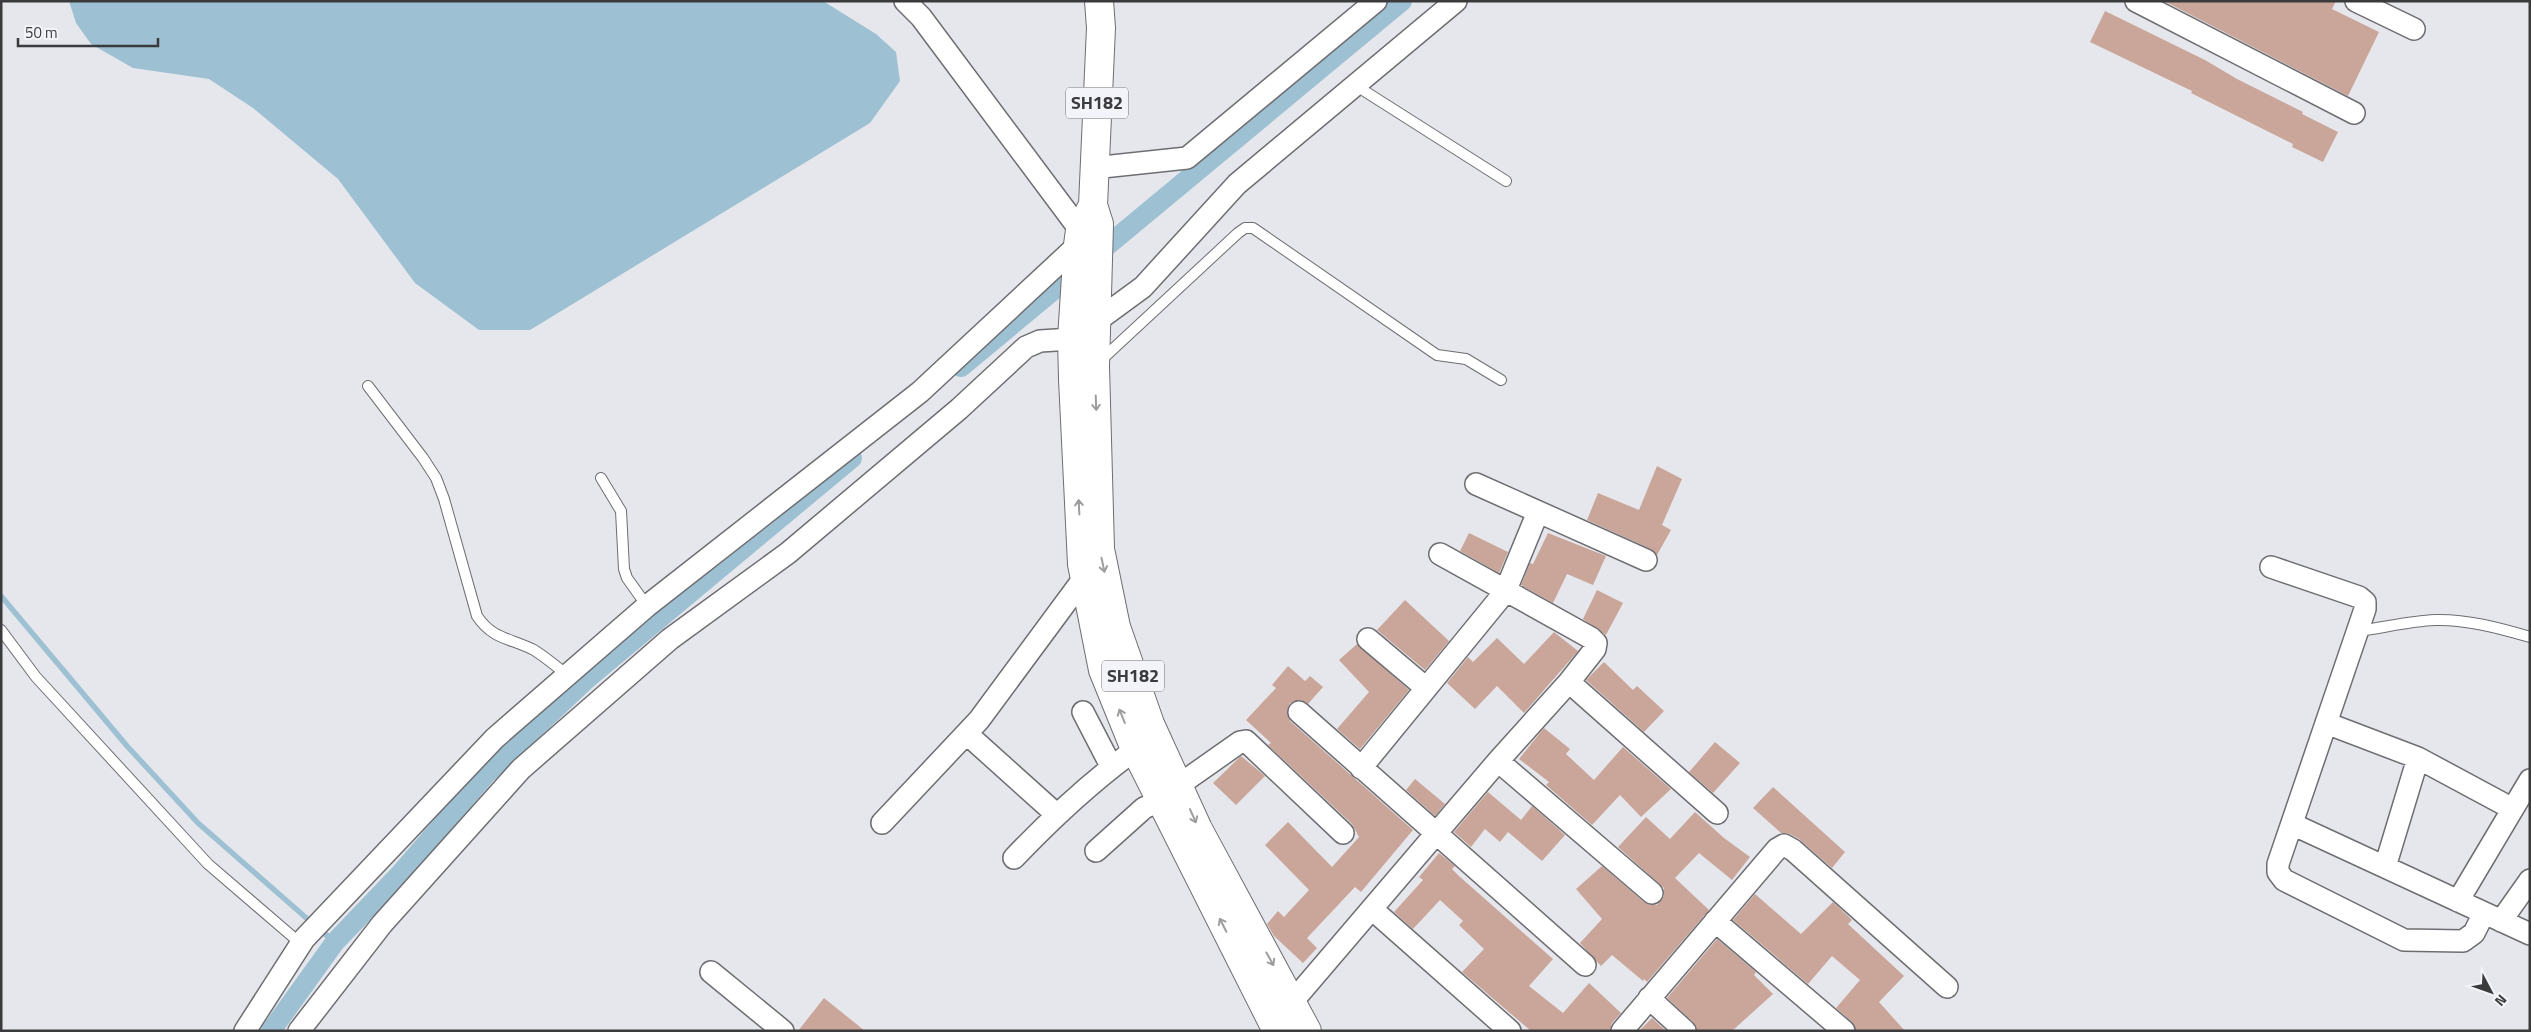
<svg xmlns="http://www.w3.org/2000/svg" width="2531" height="1032" viewBox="0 0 2531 1032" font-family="'Titillium Web',sans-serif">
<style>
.water{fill:#9dc0d3}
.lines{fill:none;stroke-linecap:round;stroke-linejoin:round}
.stream{stroke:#9dc0d3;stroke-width:5.5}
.canal{stroke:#9dc0d3;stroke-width:20}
.building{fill:#caa69a}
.lane-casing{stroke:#6e6e72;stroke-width:12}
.street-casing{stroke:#6e6e72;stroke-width:24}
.primary-casing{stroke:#6e6e72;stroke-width:30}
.lane{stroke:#fff;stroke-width:10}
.street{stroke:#fff;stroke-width:21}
.primary{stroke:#fff;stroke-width:28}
.oneway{stroke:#9d9d9e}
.labels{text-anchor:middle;stroke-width:4.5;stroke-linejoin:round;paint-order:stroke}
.shield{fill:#f3f4f9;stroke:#727275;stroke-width:1}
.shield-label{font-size:18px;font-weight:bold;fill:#3b3b3d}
</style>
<rect width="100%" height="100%" fill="#e6e7ec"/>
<path class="water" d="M69,1H823L876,34L896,52L900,81L870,123L530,330H479L415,283L338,179L253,108L209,79L133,68L91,44L76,23Z"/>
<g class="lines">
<path class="stream" d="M1,596L127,746L198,823L312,923
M319,929L335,942"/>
<path class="canal" d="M961,367L1402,1
M271,1031L335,942L400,874L486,774L588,678L852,458"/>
</g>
<path class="building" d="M2164,1H2336L2332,9L2379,32L2348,96Z
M2105,11L2205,60L2237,79L2303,112L2302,114L2338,132L2323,162L2292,147L2293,144L2191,93L2192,91L2090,42Z
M1657,466L1682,479L1662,525L1671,530L1657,555L1651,549L1587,520L1598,493L1639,510Z
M1469,533L1508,552L1499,573L1460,551Z
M1548,533L1606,556L1593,585L1567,574L1553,603L1521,585L1530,563L1533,564Z
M1597,590L1623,603L1606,635L1583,619Z
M1405,600L1449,641L1425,670L1377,630Z
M1554,632L1578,651L1524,713L1497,686L1475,709L1447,683L1468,657L1473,662L1497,638L1524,664Z
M1357,644L1409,690L1360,749L1337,729L1369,692L1339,660Z
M1604,662L1633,690L1637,686L1664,711L1644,732L1586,680Z
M1288,666L1305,681L1310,676L1323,687L1308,704L1301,700L1290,703L1287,710L1290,721L1413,830L1361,892L1355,887L1307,938L1317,948L1303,963L1274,936L1267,924L1278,911L1284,917L1309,890L1265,845L1288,822L1332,867L1359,837L1352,824L1268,745L1271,743L1246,720L1276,688L1272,685Z
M1544,728L1570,749L1566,754L1594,780L1623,747L1671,789L1641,817L1620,795L1592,825L1546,785L1549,782L1519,759Z
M1715,742L1740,763L1713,793L1689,772Z
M1241,756L1265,776L1236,805L1213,783Z
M1415,779L1445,804L1435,816L1406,790Z
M1773,787L1845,852L1832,868L1799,839L1790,834L1781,833L1753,808Z
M1488,792L1521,820L1532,806L1565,835L1542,861L1508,832L1500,842L1485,829L1471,847L1454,832Z
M1695,812L1724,838L1750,857L1732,880L1699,853L1675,878L1709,910L1647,982L1644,979L1643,981L1612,955L1601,966L1580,943L1602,919L1576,889L1602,866L1644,902L1657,905L1664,896V888L1618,847L1646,817L1670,839Z
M1439,853L1455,866L1452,869L1459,876L1553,959L1529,986L1563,1013L1589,983L1621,1013L1612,1023L1610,1031H1531L1462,972L1484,949L1459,925L1463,921L1440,900L1413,929L1394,912L1423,880L1419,877Z
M1755,894L1801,934L1833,902L1847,915L1852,920L1848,924L1904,976L1879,1002L1905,1031H1856L1852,1022L1836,1008L1860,980L1832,956L1808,984L1733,920Z
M1717,939L1756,972L1754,975L1773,994L1732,1031H1697L1693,1022L1667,998Z
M824,998L865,1031H798Z
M1652,1018L1666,1031H1639Z"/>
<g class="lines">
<defs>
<path id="lane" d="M1355,85L1506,181
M1099,362L1238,233L1245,228H1253L1437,355L1466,359L1501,380
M368,386L423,458L436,478L444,499L477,616C493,640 511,638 534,650C545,657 556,666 566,674
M601,478L621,511L624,569L627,578L647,606
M1,630L36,677L208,864L300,943
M2358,631C2383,628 2409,621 2435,620C2466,619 2499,628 2530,637"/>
<path id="street" d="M905,1L921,17L1080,230
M2136,1L2354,113
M2356,1L2414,29
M1093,168L1187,158L1376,1
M1476,484L1646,560
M2271,567L2359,597L2365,602V609L2278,864V872L2284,880L2404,940L2463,941L2474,933L2484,913
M1368,639L1426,688
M1569,682L1717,813
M1083,712L1111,766
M1299,712L1585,965
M2326,723L2418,758L2511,808
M967,734L1056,814
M1498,761L1652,893
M1361,768L1505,592L1538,512
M1179,785L1240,742L1246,741L1343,833
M882,823L979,720L1084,578
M2292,824L2530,934
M1096,851L1144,808L1160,801
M1014,858C1055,815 1097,776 1146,742
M2385,867L2418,758
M2458,901L2530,780
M1373,910L1510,1031
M1715,921L1844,1031
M2501,921L2530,880
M711,972L783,1031
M1649,998L1685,1031
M1293,1001L1498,761L1569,682L1595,649L1596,643L1591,638L1440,554
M245,1031L304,939L495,738L647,606L920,392L1078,245
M299,1031L382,924L521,769L670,639L788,553L959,409L1026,347L1040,341L1072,339L1143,287L1237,184L1456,1
M1622,1031L1777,849L1784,845L1793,850L1947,987"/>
<path id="primary" d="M1099,1L1101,28L1093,205L1099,224L1095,366L1100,549L1116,627L1150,724L1198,829L1307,1031
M1093,205L1080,230L1078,245L1072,339L1073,379L1082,564L1103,670L1135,749L1277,1031"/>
</defs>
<use href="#lane" class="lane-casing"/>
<use href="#street" class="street-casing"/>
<use href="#primary" class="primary-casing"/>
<use href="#lane" class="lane"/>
<use href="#street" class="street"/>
<use href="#primary" class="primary"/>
</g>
<defs><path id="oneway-shaft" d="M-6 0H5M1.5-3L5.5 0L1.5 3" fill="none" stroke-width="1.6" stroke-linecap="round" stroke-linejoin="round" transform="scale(1.25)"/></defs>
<g class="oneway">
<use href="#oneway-shaft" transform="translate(1096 403) rotate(88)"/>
<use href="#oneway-shaft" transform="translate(1079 507) rotate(-93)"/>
<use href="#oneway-shaft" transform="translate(1103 565) rotate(78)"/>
<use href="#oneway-shaft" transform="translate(1122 716) rotate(-112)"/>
<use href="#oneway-shaft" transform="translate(1193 816) rotate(66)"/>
<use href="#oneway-shaft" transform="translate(1223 925) rotate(-117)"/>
<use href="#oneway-shaft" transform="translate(1270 959) rotate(61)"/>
</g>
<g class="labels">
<g class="shield">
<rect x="1066" y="87.5" width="62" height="31" rx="4"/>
<rect x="1102" y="660.5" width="62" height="31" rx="4"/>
</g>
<g class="shield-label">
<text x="1097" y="109">SH182</text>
<text x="1133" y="682">SH182</text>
</g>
</g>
<rect width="2531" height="1032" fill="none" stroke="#3b3b3d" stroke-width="5"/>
<g transform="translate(2491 992) rotate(131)" stroke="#f3f4f9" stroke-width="4" paint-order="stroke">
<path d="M0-4L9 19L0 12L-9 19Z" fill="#3b3b3d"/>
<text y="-8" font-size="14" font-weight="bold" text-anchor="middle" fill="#3b3b3d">N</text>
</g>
<path d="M18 38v8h140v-8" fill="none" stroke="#3b3b3d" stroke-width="2.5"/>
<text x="25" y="38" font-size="15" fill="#3b3b3d" stroke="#f3f4f9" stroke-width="4" paint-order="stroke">50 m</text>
</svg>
